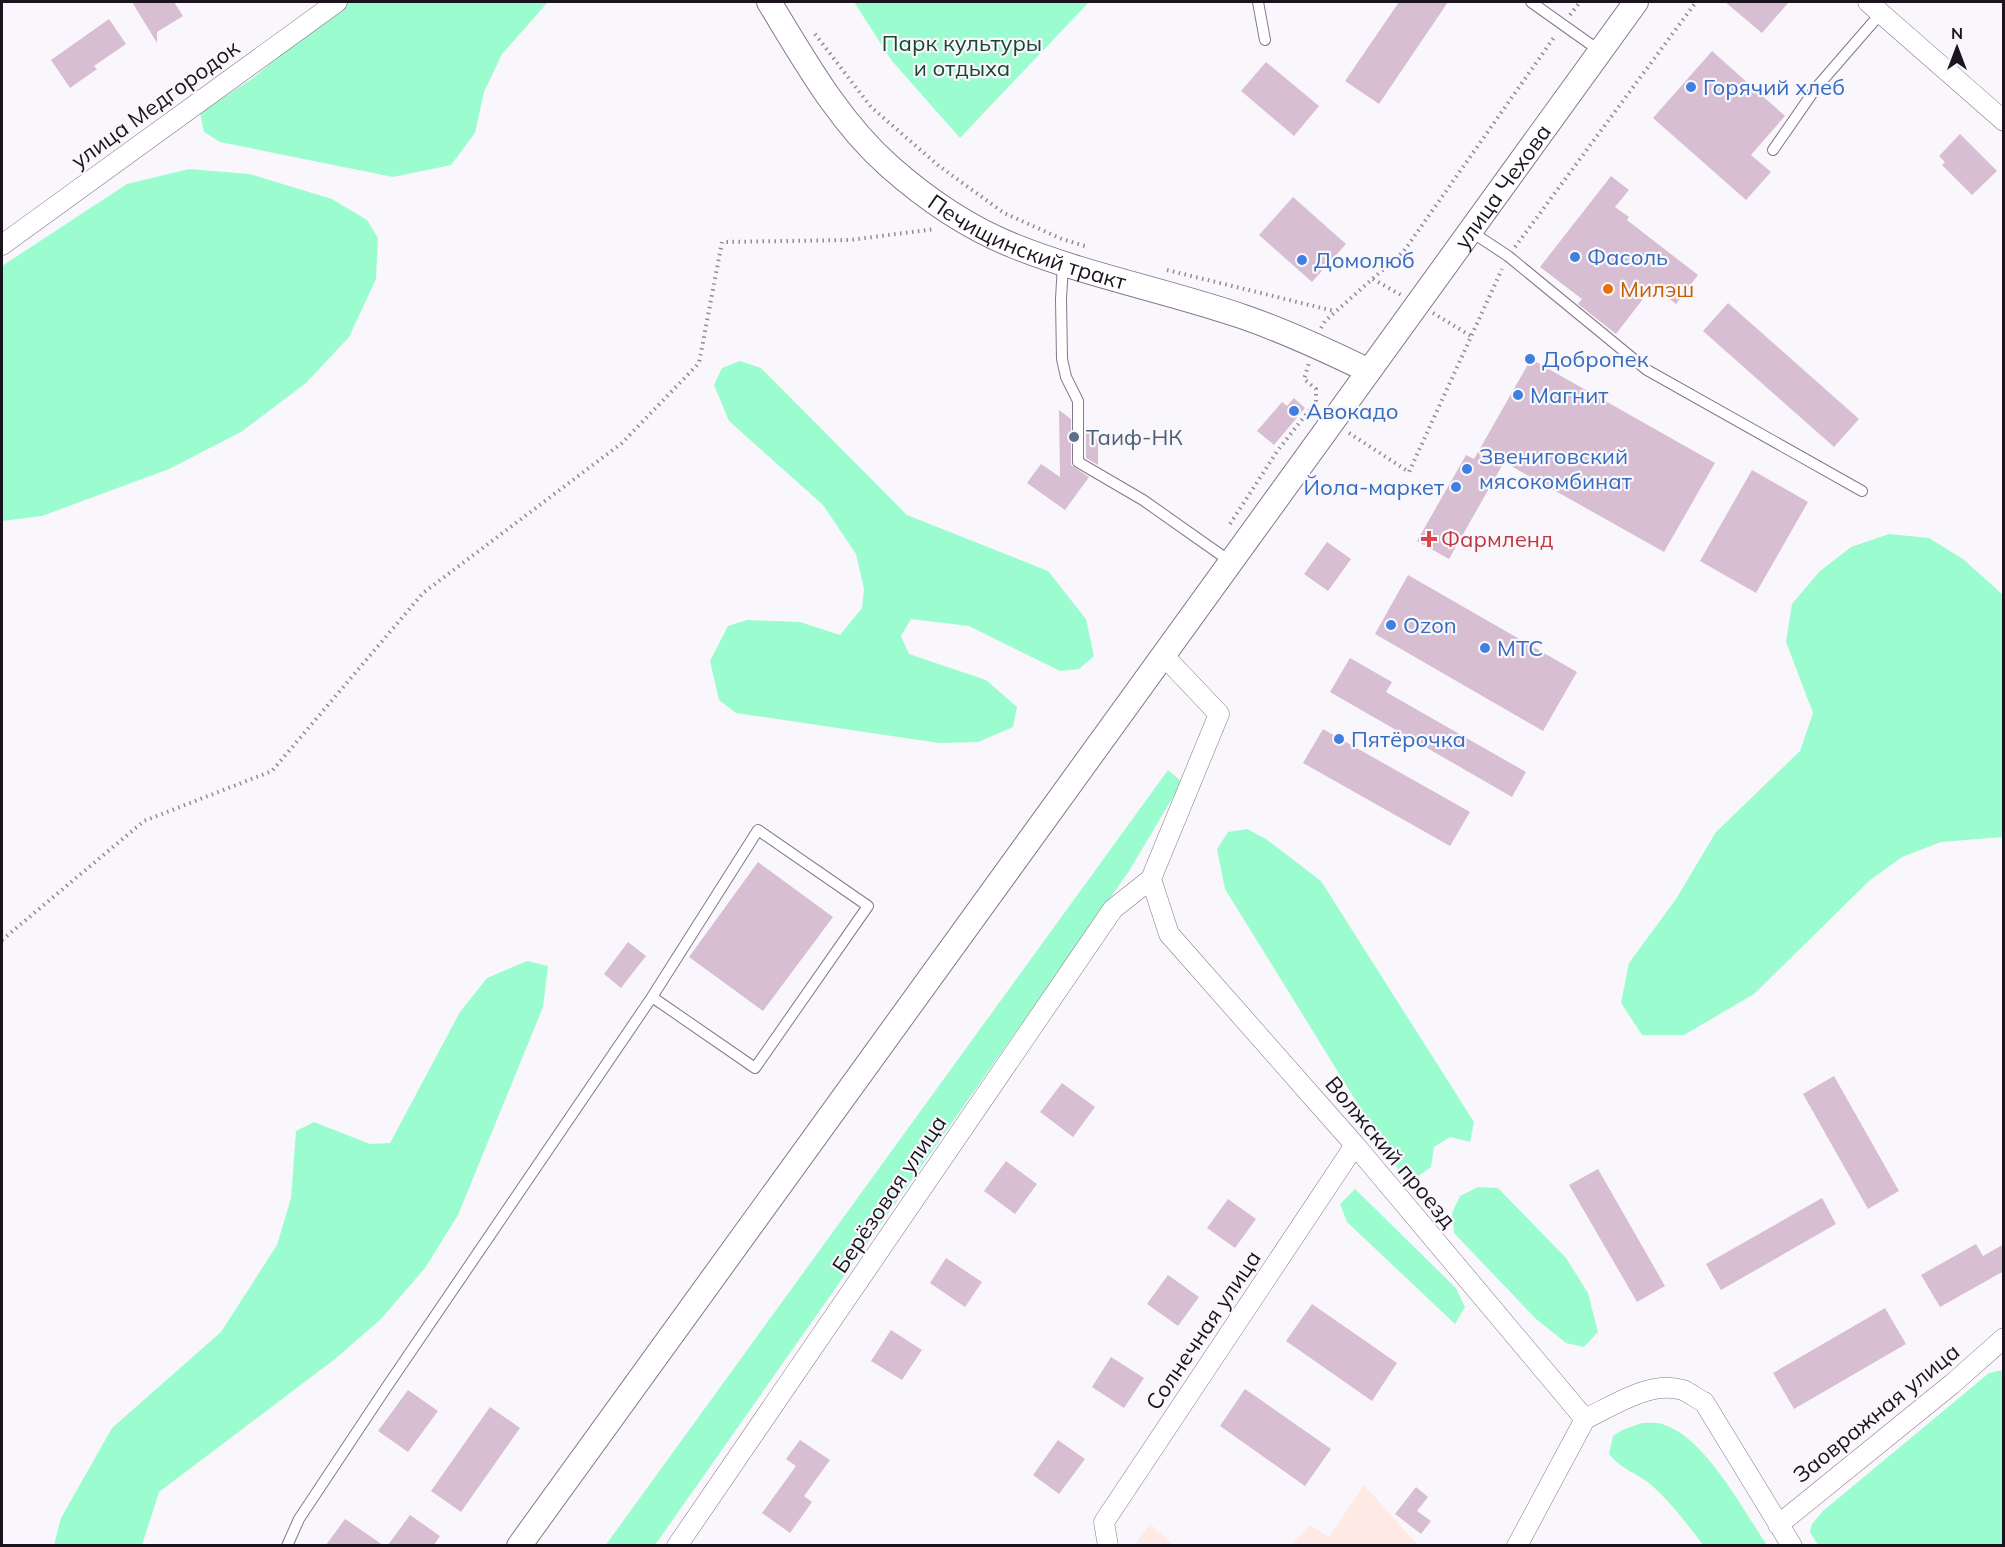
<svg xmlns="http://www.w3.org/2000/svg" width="2005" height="1547" viewBox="0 0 2005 1547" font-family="Mulish,sans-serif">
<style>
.education{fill:#fee9e4}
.green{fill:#9bfcd0}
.building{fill:#d8bed3}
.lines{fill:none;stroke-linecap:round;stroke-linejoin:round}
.service-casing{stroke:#86768e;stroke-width:12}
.minor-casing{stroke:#86768e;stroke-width:21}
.tertiary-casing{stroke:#86768e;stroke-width:26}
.path{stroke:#908b93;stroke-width:4;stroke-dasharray:1.5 4.5;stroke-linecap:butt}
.service{stroke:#fff;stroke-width:10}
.minor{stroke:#fff;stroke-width:20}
.tertiary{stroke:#fff;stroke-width:24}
.shop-dot{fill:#3f7fe0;stroke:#faf7fc;stroke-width:2}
.food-dot{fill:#e8710a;stroke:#faf7fc;stroke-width:2}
.service-dot{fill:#5c6f8a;stroke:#faf7fc;stroke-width:2}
.health-dot{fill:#e0444e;stroke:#faf7fc;stroke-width:2}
.labels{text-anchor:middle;stroke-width:4.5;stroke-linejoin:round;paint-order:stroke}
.park-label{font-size:22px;fill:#1a4634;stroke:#faf7fc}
.shop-label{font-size:22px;fill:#366cbe;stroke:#faf7fc;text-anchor:start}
.street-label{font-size:22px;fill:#1b141e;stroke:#faf7fc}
.food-label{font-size:22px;fill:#c56008;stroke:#faf7fc;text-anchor:start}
.service-label{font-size:22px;fill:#4e5e75;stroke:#faf7fc;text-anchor:start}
.health-label{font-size:22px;fill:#be3a42;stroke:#faf7fc;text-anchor:start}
</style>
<rect width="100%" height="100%" fill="#faf7fc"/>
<path class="education" d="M1364,1485L1418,1545H1291L1310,1525L1329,1537Z
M1150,1524L1173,1545H1135Z"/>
<path class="green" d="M345,2H548L502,54L484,92L475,133L451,165L393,177L220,142L204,132L200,113L253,78Z
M854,2H1089L960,138L892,61Z
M189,169L250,174L332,199L367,220L378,238L376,279L349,337L306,383L241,432L169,469L42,516L2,521V266L127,184Z
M740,361L761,368L907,515L1048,571L1086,619L1094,656L1079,669L1060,671L969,626L911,619L901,636L909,654L986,680L1017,707L1013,727L978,742L939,743L736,713L719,700L710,661L728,626L747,620L800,622L840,635L862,608L864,589L856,554L823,505L729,421L714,385L722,368Z
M1889,534L1929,538L1963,559L2003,595V837L1941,842L1902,857L1870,880L1754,994L1684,1035H1642L1621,1003L1629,963L1676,899L1716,832L1800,751L1813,713L1786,642L1792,604L1819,572L1851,547Z
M1168,770L1182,782L1129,871L655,1545L605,1546Z
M1247,829L1266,839L1321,881L1474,1122L1470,1142L1450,1137L1434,1147L1431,1167L1414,1179L1398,1169L1225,889L1217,849L1228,832Z
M527,961L548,966L543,1007L458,1215L425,1268L381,1319L335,1359L159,1492L142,1545H54L61,1518L112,1428L221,1332L277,1245L291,1198L296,1131L314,1122L370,1144L390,1143L460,1012L487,978Z
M1478,1187L1498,1188L1566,1258L1588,1293L1598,1332L1584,1347L1566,1343L1536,1319L1454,1233L1452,1213L1460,1196Z
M1355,1189L1456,1288L1465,1307L1455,1324L1347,1222L1340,1204Z
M2003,1370V1545H1818L1810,1532L1812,1524L1823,1511L1989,1373Z
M1642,1423C1649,1423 1658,1422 1665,1425C1706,1439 1743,1510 1767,1545H1703C1687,1524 1671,1502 1650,1484C1636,1472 1623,1471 1609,1454L1613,1436L1622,1430Z"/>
<path class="building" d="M132,2H174L183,16L157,32V43Z
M1399,2H1448L1379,104L1345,81Z
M1725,2H1789L1762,33Z
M109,19L126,44L94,66L97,69L70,88L51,60Z
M1712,51L1785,116L1751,155L1771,172L1746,200L1653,118Z
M1266,62L1319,106L1294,136L1241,91Z
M1960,134L1997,171L1972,195L1942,165L1945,162L1939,156Z
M1611,176L1629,190L1615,207L1629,217L1627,220L1698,275L1676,304L1653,286L1616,334L1578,304L1582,299L1540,267Z
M1293,197L1346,244L1312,282L1259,235Z
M1728,303L1859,419L1834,447L1703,331Z
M1531,359L1715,463L1664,552L1504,462L1449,559L1417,541L1466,455L1474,459Z
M1294,398L1305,408L1274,445L1257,431L1282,402L1287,406Z
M1059,410L1071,419V465L1089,477L1065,510L1027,483L1041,464L1060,477Z
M1086,430L1098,440V465L1086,458Z
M1752,470L1808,502L1756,593L1700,561Z
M1327,542L1351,559L1328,591L1304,574Z
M1408,575L1577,672L1543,731L1375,634Z
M1350,658L1392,682L1386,692L1526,772L1512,797L1330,692Z
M1323,729L1470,812L1450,846L1303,763Z
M758,862L833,917L763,1011L689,957Z
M628,942L646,956L621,988L604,974Z
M1834,1076L1899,1191L1868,1209L1803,1094Z
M1062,1083L1095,1107L1073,1137L1040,1112Z
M1006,1161L1037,1184L1015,1214L984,1191Z
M1598,1169L1665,1286L1637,1302L1569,1185Z
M1822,1198L1836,1224L1721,1290L1706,1264Z
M1228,1199L1256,1219L1235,1248L1207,1228Z
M1976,1244L1983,1256L2004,1244V1271L1940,1307L1921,1275Z
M946,1258L982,1282L965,1307L930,1283Z
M1168,1275L1199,1297L1178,1326L1147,1304Z
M1312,1304L1397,1363L1372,1401L1286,1341Z
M1885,1308L1906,1344L1794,1409L1773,1373Z
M891,1330L922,1350L902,1380L871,1361Z
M1111,1357L1144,1378L1124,1408L1092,1387Z
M1245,1389L1331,1449L1305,1486L1220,1426Z
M408,1390L438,1411L408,1452L378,1431Z
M490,1407L520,1428L461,1512L431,1491Z
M800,1440L830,1460L804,1496L812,1502L790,1533L762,1513L796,1466L786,1459Z
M1058,1440L1085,1459L1059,1494L1033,1475Z
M1416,1487L1428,1497L1417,1511L1431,1521L1421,1534L1395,1514Z
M410,1515L440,1536L434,1545H388Z
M345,1519L383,1545H326Z"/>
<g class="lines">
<defs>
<path id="service" d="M1258,2L1265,40
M1531,2L1600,51
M1773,150L1816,88L1881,13
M1470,231L1508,256L1647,370L1862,491
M1063,264L1061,299L1062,359L1066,377L1078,401V462L1143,500L1231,562
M287,1546L299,1519L384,1391L652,997L758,830L868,906L755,1068L652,997"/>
<path id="minor" d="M1868,2L2004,121
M2,245L337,2
M1164,656L1219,714L1151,879L1169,934L1355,1145L1585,1419C1613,1406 1650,1380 1683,1390C1690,1393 1697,1399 1704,1402L1792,1546
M1778,1525L1952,1384L2004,1338
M677,1546L1113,909L1151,879
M1108,1546L1104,1522L1355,1145
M1517,1546L1585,1419"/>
<g id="tertiary">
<path id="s1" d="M769,2C804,59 838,121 889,166C925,198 969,228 1014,246C1089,276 1168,291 1244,317C1287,332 1328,351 1369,371"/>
<path id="s2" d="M519,1546L1636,2"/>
</g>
</defs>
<use href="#service" class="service-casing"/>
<use href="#minor" class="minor-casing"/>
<use href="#tertiary" class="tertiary-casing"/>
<path class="path" d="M1570,15L1580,2
M815,34L871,107L939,166L1004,213L1062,239L1088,247
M1515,247L1696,2
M1167,270L1334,311
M1373,279L1401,295
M1433,313L1471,336
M1321,328L1325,321L1404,251L1555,36
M1349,433L1409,472L1502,269
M1230,524L1278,450L1316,402V389L1304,379L1309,363
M2,940L144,821L272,771L423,593L622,443L699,363L722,242L850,240L935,229"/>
<use href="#service" class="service"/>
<use href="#minor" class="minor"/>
<use href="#tertiary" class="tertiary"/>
</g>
<g class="shop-dot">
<circle cx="1691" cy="87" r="6"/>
<circle cx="1575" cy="257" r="6"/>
<circle cx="1302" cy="260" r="6"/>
<circle cx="1530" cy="359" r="6"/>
<circle cx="1518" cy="395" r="6"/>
<circle cx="1294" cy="411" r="6"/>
<circle cx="1467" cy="469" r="6"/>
<circle cx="1456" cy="487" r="6"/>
<circle cx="1391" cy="625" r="6"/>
<circle cx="1485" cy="648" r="6"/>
<circle cx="1339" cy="739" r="6"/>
</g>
<circle class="food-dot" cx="1608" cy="289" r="6"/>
<circle class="service-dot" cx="1074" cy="437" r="6"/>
<path class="health-dot" d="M1426 530h6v6h6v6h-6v6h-6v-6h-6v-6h6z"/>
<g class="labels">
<g class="park-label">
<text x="962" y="51">Парк культуры<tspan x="962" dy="25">и отдыха</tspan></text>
</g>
<g class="shop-label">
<text x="1703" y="95">Горячий хлеб</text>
<text x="1587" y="265">Фасоль</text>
<text x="1314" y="268">Домолюб</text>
<text x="1542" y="367">Добропек</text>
<text x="1530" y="403">Магнит</text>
<text x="1306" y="419">Авокадо</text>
<text x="1479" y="464">Звениговский<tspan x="1479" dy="25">мясокомбинат</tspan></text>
<text x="1444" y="495" text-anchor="end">Йола-маркет</text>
<text x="1403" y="633">Ozon</text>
<text x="1497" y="656">МТС</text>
<text x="1351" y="747">Пятёрочка</text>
</g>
<g class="street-label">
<text transform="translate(155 104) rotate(-36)" y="8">улица Медгородок</text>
<text dy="8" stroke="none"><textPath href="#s2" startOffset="1678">улица Чехова</textPath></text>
<text dy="8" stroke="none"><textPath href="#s1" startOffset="364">Печищинский тракт</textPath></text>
<text transform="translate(1391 1152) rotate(50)" y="8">Волжский проезд</text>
<text transform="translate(889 1194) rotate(-56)" y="8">Берёзовая улица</text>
<text transform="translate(1203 1330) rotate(-56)" y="8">Солнечная улица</text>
<text transform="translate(1876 1413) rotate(-39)" y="8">Заовражная улица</text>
</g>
<g class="food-label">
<text x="1620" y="297">Милэш</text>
</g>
<g class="service-label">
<text x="1086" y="445">Таиф-НК</text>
</g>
<g class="health-label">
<text x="1441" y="547">Фармленд</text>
</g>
</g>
<rect width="2005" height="1547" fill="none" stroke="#1b141e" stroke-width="6"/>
<g transform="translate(1957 48)" stroke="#faf7fc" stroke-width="4.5" paint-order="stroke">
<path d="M0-4.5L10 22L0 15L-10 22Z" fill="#1b141e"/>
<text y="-9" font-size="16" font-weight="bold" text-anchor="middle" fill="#1b141e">N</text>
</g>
</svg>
